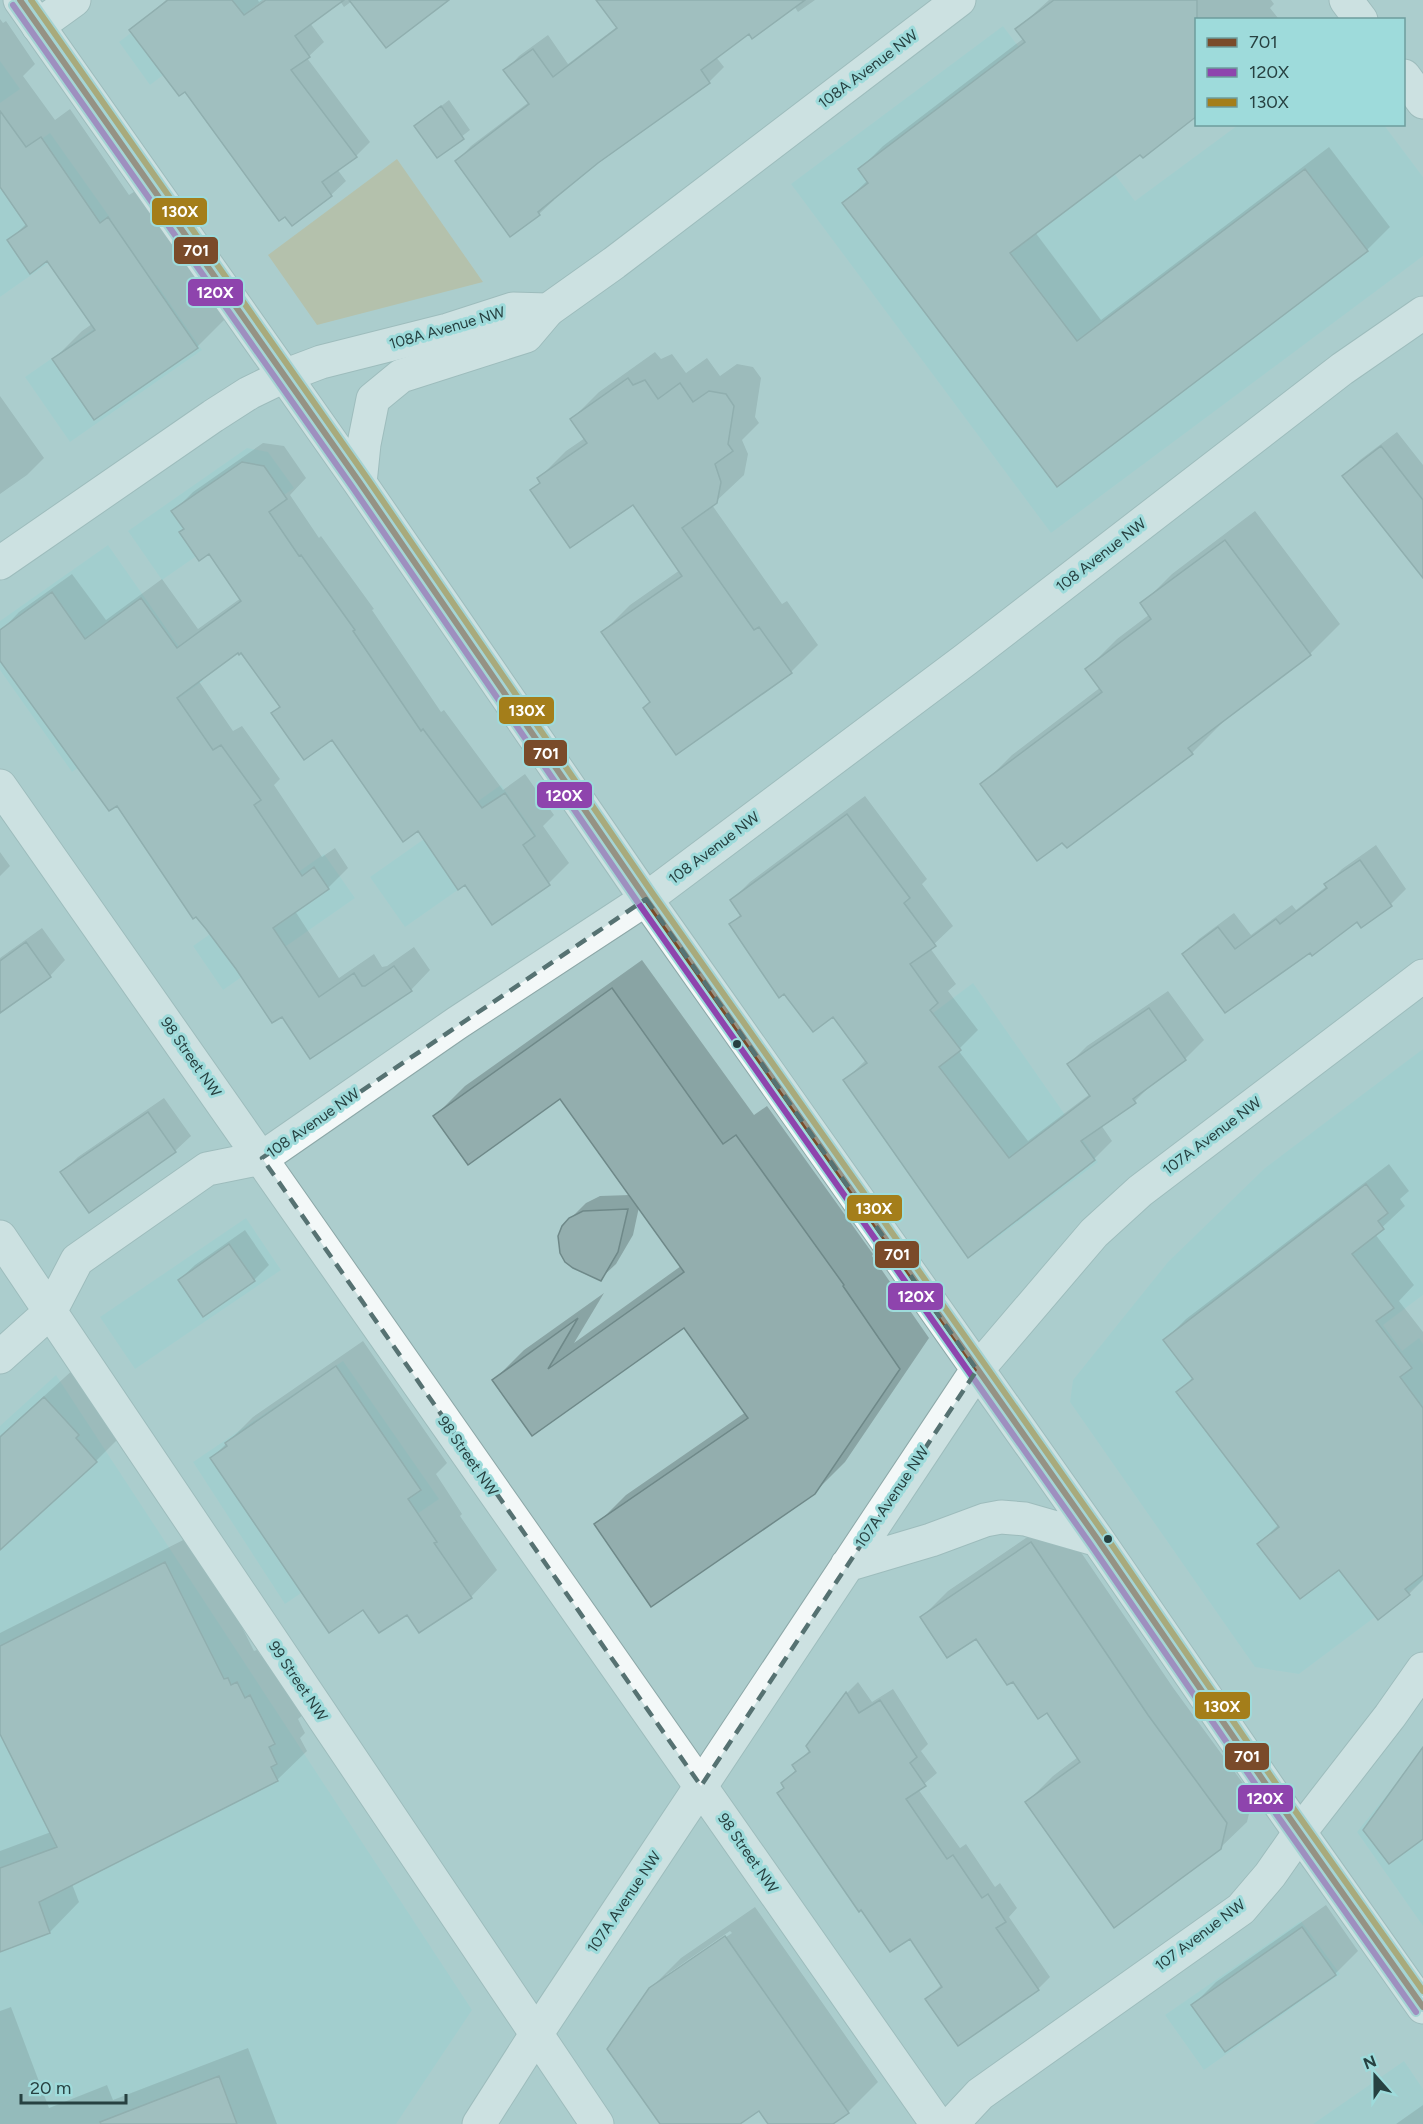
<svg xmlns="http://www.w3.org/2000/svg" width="1423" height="2124" viewBox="0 0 1423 2124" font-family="Figtree,sans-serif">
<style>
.built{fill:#98cfcf}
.green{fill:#bfb284}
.shadow{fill:#0003;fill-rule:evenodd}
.building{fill:#93aeae;stroke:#6f8989;stroke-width:1.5}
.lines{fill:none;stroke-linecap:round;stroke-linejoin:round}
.minor-casing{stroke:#8ca7a7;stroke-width:35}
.tertiary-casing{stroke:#8ca7a7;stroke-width:35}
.secondary-casing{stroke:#8ca7a7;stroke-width:35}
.minor{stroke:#f3f8f8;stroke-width:33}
.tertiary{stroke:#f3f8f8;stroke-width:33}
.secondary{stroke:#f3f8f8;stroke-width:33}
.bus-1-casing{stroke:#9edbdb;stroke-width:10}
.bus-2-casing{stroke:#9edbdb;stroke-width:10}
.bus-3-casing{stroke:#9edbdb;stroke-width:10}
.bus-1{stroke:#7a4b2a;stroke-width:6}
.bus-2{stroke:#8e44ad;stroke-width:6}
.bus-3{stroke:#a47e1a;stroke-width:6}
.marked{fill:none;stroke:#567272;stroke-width:4.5;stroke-dasharray:12 8;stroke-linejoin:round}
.bus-dot{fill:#274141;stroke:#9edbdb;stroke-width:2}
.labels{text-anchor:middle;stroke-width:6;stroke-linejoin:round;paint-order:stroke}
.street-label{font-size:15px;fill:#274141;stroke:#9edbdb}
.line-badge{stroke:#9edbdb;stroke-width:2}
.badge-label{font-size:16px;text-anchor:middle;font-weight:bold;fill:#fff}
</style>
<rect width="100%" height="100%" fill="#accdcd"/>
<path class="built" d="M174,0H263L150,85L119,42Z
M1003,26L1135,201L1238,125H1384L1423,177V256L1051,533L791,184Z
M0,61L20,89L0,103Z
M50,133L111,219L0,297V168Z
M157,285L202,350L70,442L25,377Z
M247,448L268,452L294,488L162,580L128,531Z
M108,545L203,681L72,772L0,670V621Z
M501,785L536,835L405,927L370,877Z
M324,854L355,898L223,990L193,946Z
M973,983L1098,1162L982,1249L960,1246L844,1080Z
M1423,1049V1295L1383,1325L1402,1351L1419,1338L1423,1344V1581L1299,1674L1255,1667L1070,1402L1073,1380L1168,1262L1265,1168Z
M246,1218L281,1270L135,1369L100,1317Z
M343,1361L439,1499L285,1604L193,1462Z
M56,1375L472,2010L396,2124H0V1426Z
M1423,1750V1926L1357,1832Z
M1301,1921L1340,1974L1204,2070L1165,2015Z
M1404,2061L1423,2089V2124H1313Z"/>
<path class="green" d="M397,159L483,282L317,325L268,255Z"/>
<path class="shadow" d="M166,0H258L259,2L262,0H447L352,1L344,7L340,1L310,23L324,42L307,58L370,142L356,156L337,169L346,181L331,195L186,89L131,30Z
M598,0H815L798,12L794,6L749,32L716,57L724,67L709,82L597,162L553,198L554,200L539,214L457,161L471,146L529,102L505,71L519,56L548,35L568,64L618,26Z
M1049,0H1271L1274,4L1270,8L1278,18L1196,20L1140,153L1035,232L1101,320L1329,147L1390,227L1367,250L1057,485L844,203L868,180L860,169L883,146L1024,38L1017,29Z
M0,19L3,23L6,21L35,64L23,76L55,120L70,109L129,195L137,190L225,319L197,347L54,359L82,331L92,324L47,259L9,241L27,223L0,184Z
M449,100L470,130L437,156L416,126Z
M655,352L661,359L672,354L686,373L707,358L720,376L737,364L753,367L761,378L755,417L759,423L742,440L748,454L744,475L712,505L782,604L787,601L818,645L791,672L651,701L603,632L630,605L680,570L633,502L532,490L541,482L539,478L566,451L585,438L572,419L599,392Z
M0,396L44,458L27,475L0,494Z
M1397,432L1423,465V576L1344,476L1360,460Z
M263,443L284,446L306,478L290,495L319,538L321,536L374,609L372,610L441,712L444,710L503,790L525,774L554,815L543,826L569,863L549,883L492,923L465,883L418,829L332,738L273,713L281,705L242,651H239L198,680L233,731L242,726L280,779L274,785L322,857L335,848L348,868L328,888L295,911L339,978L374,954L382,967L387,966L414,947L430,970L411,990L282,1015L237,968L117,804L0,658V632L19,612L72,574L106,620L162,579L198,629L241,598L209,552L185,528L173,512L193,492Z
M1255,511L1340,624L1310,654L1220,722L1222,723L1192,753L982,785L1012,755L1101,687L1087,669L1117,639L1150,614L1142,604L1172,574Z
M865,796L927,879L922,884L953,926L930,948L956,984L948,991L978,1030L958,1050L1028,1141L1090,1094L1069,1064L1087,1046L1168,991L1204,1040L1185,1059L1153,1083L1135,1101L1101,1125L1112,1141L1094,1159L968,1256L845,1080L866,1060L833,1015L731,924L741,914L732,900L750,882Z
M1376,845L1406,889L1391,904L1361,926L1357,920L1310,951L1184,954L1199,939L1234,913L1251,935L1292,905L1296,910L1327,886L1326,885L1342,869Z
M0,852L10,866L0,876Z
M42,928L65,960L50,976L0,1011V958Z
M642,960L754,1115L767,1106L873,1254L872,1256L929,1338L845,1462L814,1493L596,1525L626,1495L746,1412L684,1326L532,1434L494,1380L524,1350L604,1293L574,1343L681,1266L639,1207L633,1235L616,1264L600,1279L570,1219L586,1203L600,1196L630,1195L560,1097L435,1116L465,1086Z
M164,1098L191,1136L175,1151L62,1172L78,1157Z
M1389,1164L1409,1191L1400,1199L1405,1206L1375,1234L1414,1285L1399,1301L1423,1332V1580L1409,1594L1378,1618L1339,1568L1259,1544L1279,1524L1178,1393L1193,1377L1165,1340L1186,1319Z
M245,1230L269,1265L254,1280H179L195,1265Z
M363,1341L447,1463L436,1474L462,1514L460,1516L497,1570L471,1597L407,1613L363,1608L212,1458L253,1417Z
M75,1368L126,1431L96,1461L0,1548V1436Z
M1057,1517L1174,1689L1253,1797L1247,1822L1220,1848L1027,1802L1053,1776L1078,1757L1047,1711L1013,1680L976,1637L922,1617L948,1591Z
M195,1534L254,1651L257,1650L261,1656L267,1654L304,1714L298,1719L305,1733L300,1738L307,1751L277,1780L72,1884L79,1902L50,1932L0,1950V1851L51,1832L0,1731V1633Z
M858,1682L872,1702L893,1689L928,1744L921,1751L937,1773L918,1789L960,1848L966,1844L995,1887L1000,1883L1017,1908L1009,1917L1050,1977L1038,1989L958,2044L927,1999L942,1984L910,1937L783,1784L797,1769L794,1765L810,1750L808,1746L847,1693Z
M1326,1905L1358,1951L1335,1974L1193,2005L1216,1982Z
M755,1907L878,2082L848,2112L830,2124H770L760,2108L737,2124H662L650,1989L681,1958ZM730,1931L732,1933L666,1978V1975Z
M11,2007L49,2108L107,2085L113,2100L248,2048L277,2124H0V2011Z
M1423,2105V2124H1396Z"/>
<path class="building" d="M168,0H232L244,15L266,0H344L295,36L310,57L291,70L357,157L322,182L332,196L292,226L285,217L279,221L185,92L179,96L129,30Z
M349,0H449L386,48Z
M596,0H805L752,39L749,34L701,70L710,83L598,163L538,212L540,215L510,237L455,161L529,104L503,70L533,49L553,77L617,28Z
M1054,0H1197V116L1143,158L1140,155L1010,253L1077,341L1305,169L1368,251L1057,487L842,203L868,183L858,169L1025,42L1015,29Z
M441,106L464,139L437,158L414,126Z
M0,111L26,147L41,137L100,223L108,217L198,348L94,420L52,359L95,330L47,261L30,274L7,240L27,226L0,187Z
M628,378L633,385L645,380L658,399L680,383L693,402L709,391L726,394L734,406L728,444L733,451L715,464L721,482L717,503L682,528L754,630L759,627L792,673L676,755L643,708L650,702L601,632L682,576L633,505L570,548L530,490L540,483L537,478L587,443L570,419Z
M1381,446L1423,500V578L1342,476Z
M242,462L264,466L287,499L269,512L299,556L301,555L355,630L353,631L421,731L423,729L482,808L505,793L535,836L523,845L550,885L492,925L465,885L458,890L418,831L403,842L332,740L304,760L271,713L280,707L241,653L239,655L238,653L177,698L213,750L221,745L261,800L254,805L302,876L314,867L329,889L273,928L319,997L354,973L362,986H365L394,966L412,991L310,1059L282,1017L272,1023L236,969L206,929L196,917L193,919L117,806L109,811L0,661V630L52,592L85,639L141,598L177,648L241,601L209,554L199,561L179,532L184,529L171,511Z
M1225,540L1311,655L1188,748L1193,754L1067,848L1062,843L1037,861L980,784L1102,692L1085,669L1151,619L1140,603Z
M847,814L910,898L904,903L936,946L910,964L938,1003L930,1010L961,1050L939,1067L1009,1158L1090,1096L1067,1064L1149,1008L1186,1060L1133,1099L1136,1103L1081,1141L1095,1160L968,1258L843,1080L867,1063L833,1017L813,1032L784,994L779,998L729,924L741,916L730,900Z
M1360,860L1392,906L1361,928L1357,922L1312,956L1310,953L1225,1013L1182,954L1218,927L1235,949L1276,919L1280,924L1327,888L1324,884Z
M26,942L51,977L0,1013V961Z
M612,988L723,1144L736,1135L844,1285L843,1286L900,1369L815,1494L651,1607L594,1524L748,1418L684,1328L532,1436L492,1380L578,1318L548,1369L684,1272L560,1099L468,1165L433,1116Z
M148,1112L176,1152L89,1213L60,1172Z
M1366,1184L1388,1213L1378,1221L1384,1229L1352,1254L1394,1308L1376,1321L1412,1368L1400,1377L1423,1408V1575L1405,1589L1410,1595L1378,1620L1339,1570L1300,1599L1257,1544L1279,1527L1176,1392L1193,1379L1163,1340Z
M628,1209L618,1252L601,1281L573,1268L565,1262L560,1253L558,1236L562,1226L569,1218L583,1211Z
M229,1244L255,1281L203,1317L178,1280Z
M336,1366L421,1490L408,1499L437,1542L434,1543L472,1598L419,1633L407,1615L379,1633L363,1610L329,1633L210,1458L227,1446L225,1443Z
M44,1397L79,1435L76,1438L97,1462L0,1550V1437Z
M1031,1542L1148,1715L1227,1823L1221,1849L1114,1928L1025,1802L1080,1762L1047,1713L1038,1719L1013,1682L1007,1685L976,1639L947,1658L920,1617Z
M165,1562L224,1679L228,1678L231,1685L237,1682L245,1698L250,1695L275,1744L269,1747L277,1764L271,1767L278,1781L39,1902L50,1933L0,1952V1868L57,1847L0,1734V1646Z
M846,1692L859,1713L880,1700L917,1757L910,1763L926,1786L906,1799L947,1859L953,1855L982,1898L988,1894L1006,1922L996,1928L1039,1990L958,2046L925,1999L942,1987L910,1939L890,1952L861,1910L859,1912L777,1793L784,1788L781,1783L796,1771L792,1765L810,1752L806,1746Z
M1423,1747V1839L1389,1864L1363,1830Z
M1302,1927L1336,1975L1225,2052L1191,2005Z
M725,1936L849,2113L833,2124H768L759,2111L740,2124H660L607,2049L649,1988Z
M219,2076L237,2124H101L100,2122Z"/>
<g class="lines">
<defs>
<path id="minor" d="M38,26L74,0
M284,376L321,362L448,330L513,309L548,310L614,263L959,0
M0,786L937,2124
M0,1237L597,2124
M0,1357L50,1312L77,1260L207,1169L262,1158L457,1023L646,899L965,660L1342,369L1423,313
M952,2124L980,2094L1241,1909L1270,1875L1300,1832L1390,1716L1423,1669"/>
<path id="tertiary" d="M1346,0L1361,20
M1404,76L1423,102"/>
<path id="secondary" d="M20,0L360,483L646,899L1098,1540L1274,1796L1423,2007
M360,483L364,444L373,399L401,376L526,336L548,310
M0,563L213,416L249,393L284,376
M847,1565L931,1540L985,1520L1001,1517L1025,1519L1098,1540
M479,2124L537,2033L977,1370L1094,1233L1140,1191L1423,976"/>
</defs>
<use href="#minor" class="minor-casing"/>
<use href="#tertiary" class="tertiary-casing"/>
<use href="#secondary" class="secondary-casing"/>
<use href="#minor" class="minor"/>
<use href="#tertiary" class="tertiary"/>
<use href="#secondary" class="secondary"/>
<defs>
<path id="bus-1" d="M20,0L360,483L646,899L1098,1540L1274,1796L1423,2007"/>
<path id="bus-2" d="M13,5L353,488L639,904L1091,1545L1267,1801L1416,2012"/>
<path id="bus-3" d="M31,0L367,478L653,894L1105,1535L1281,1791L1423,1991"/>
</defs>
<use href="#bus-1" class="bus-1-casing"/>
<use href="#bus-2" class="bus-2-casing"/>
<use href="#bus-3" class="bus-3-casing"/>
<use href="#bus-1" class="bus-1"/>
<use href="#bus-2" class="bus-2"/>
<use href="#bus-3" class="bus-3"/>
</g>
<path d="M0 0H1423V2124H0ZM646,899L977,1370L701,1786L262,1158Z" fill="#accdcd" fill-opacity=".55" fill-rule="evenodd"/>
<path class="marked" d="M646,899L977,1370L701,1786L262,1158Z"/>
<g class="bus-dot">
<circle cx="737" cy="1044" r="5"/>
<circle cx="1108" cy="1539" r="5"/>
</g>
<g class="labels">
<g class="street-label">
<text transform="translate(868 69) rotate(-37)" y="5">108A Avenue NW</text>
<text transform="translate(447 328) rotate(-16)" y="5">108A Avenue NW</text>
<text transform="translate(1101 555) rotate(-38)" y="5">108 Avenue NW</text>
<text transform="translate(714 848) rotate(-37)" y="5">108 Avenue NW</text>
<text transform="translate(191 1057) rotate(55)" y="5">98 Street NW</text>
<text transform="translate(313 1123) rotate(-35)" y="5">108 Avenue NW</text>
<text transform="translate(1212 1136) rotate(-37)" y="5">107A Avenue NW</text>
<text transform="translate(468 1456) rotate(55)" y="5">98 Street NW</text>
<text transform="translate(892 1497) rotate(-56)" y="5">107A Avenue NW</text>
<text transform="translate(298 1681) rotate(56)" y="5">99 Street NW</text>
<text transform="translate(748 1853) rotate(55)" y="5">98 Street NW</text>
<text transform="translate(624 1902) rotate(-56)" y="5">107A Avenue NW</text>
<text transform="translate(1200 1935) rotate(-37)" y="5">107 Avenue NW</text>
</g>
</g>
<g class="line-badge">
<rect x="151" y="197" width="57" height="29" rx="6" fill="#a47e1a"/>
<rect x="173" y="236" width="46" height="29" rx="6" fill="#7a4b2a"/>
<rect x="187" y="278" width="57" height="29" rx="6" fill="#8e44ad"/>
<rect x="498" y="696" width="57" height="29" rx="6" fill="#a47e1a"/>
<rect x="523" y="739" width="45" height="28" rx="6" fill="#7a4b2a"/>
<rect x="536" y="781" width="57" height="28" rx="6" fill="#8e44ad"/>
<rect x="846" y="1194" width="57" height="28" rx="6" fill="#a47e1a"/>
<rect x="874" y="1240" width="46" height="29" rx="6" fill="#7a4b2a"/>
<rect x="887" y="1282" width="57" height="29" rx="6" fill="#8e44ad"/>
<rect x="1194" y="1691" width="57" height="29" rx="6" fill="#a47e1a"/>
<rect x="1224" y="1742" width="46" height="29" rx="6" fill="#7a4b2a"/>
<rect x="1237" y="1784" width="57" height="29" rx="6" fill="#8e44ad"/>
</g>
<g class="badge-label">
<text x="180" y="217">130X</text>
<text x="196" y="256">701</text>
<text x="215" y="298">120X</text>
<text x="527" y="716">130X</text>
<text x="546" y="759">701</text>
<text x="564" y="801">120X</text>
<text x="874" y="1214">130X</text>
<text x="897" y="1260">701</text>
<text x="916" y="1302">120X</text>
<text x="1222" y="1712">130X</text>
<text x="1247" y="1762">701</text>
<text x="1265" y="1804">120X</text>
</g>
<rect x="1195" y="18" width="210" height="108" fill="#9edbdb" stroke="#6e9d9d" stroke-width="1.5"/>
<rect x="1207" y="38" width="30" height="9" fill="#7a4b2a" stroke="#6e9d9d" stroke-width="1.5"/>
<text x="1249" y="48" font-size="18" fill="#274141">701</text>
<rect x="1207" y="68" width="30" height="9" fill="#8e44ad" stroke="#6e9d9d" stroke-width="1.5"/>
<text x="1249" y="78" font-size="18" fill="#274141">120X</text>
<rect x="1207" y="98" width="30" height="9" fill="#a47e1a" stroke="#6e9d9d" stroke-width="1.5"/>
<text x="1249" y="108" font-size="18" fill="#274141">130X</text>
<g transform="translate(1375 2076) rotate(339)" stroke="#9edbdb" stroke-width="4.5" paint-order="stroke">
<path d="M0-4.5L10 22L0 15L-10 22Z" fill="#274141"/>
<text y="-9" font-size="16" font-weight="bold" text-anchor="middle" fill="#274141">N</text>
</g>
<path d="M21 2094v9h105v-9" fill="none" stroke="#274141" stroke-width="3"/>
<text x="30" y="2094" font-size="18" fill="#274141" stroke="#9edbdb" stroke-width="4.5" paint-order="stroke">20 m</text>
</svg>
